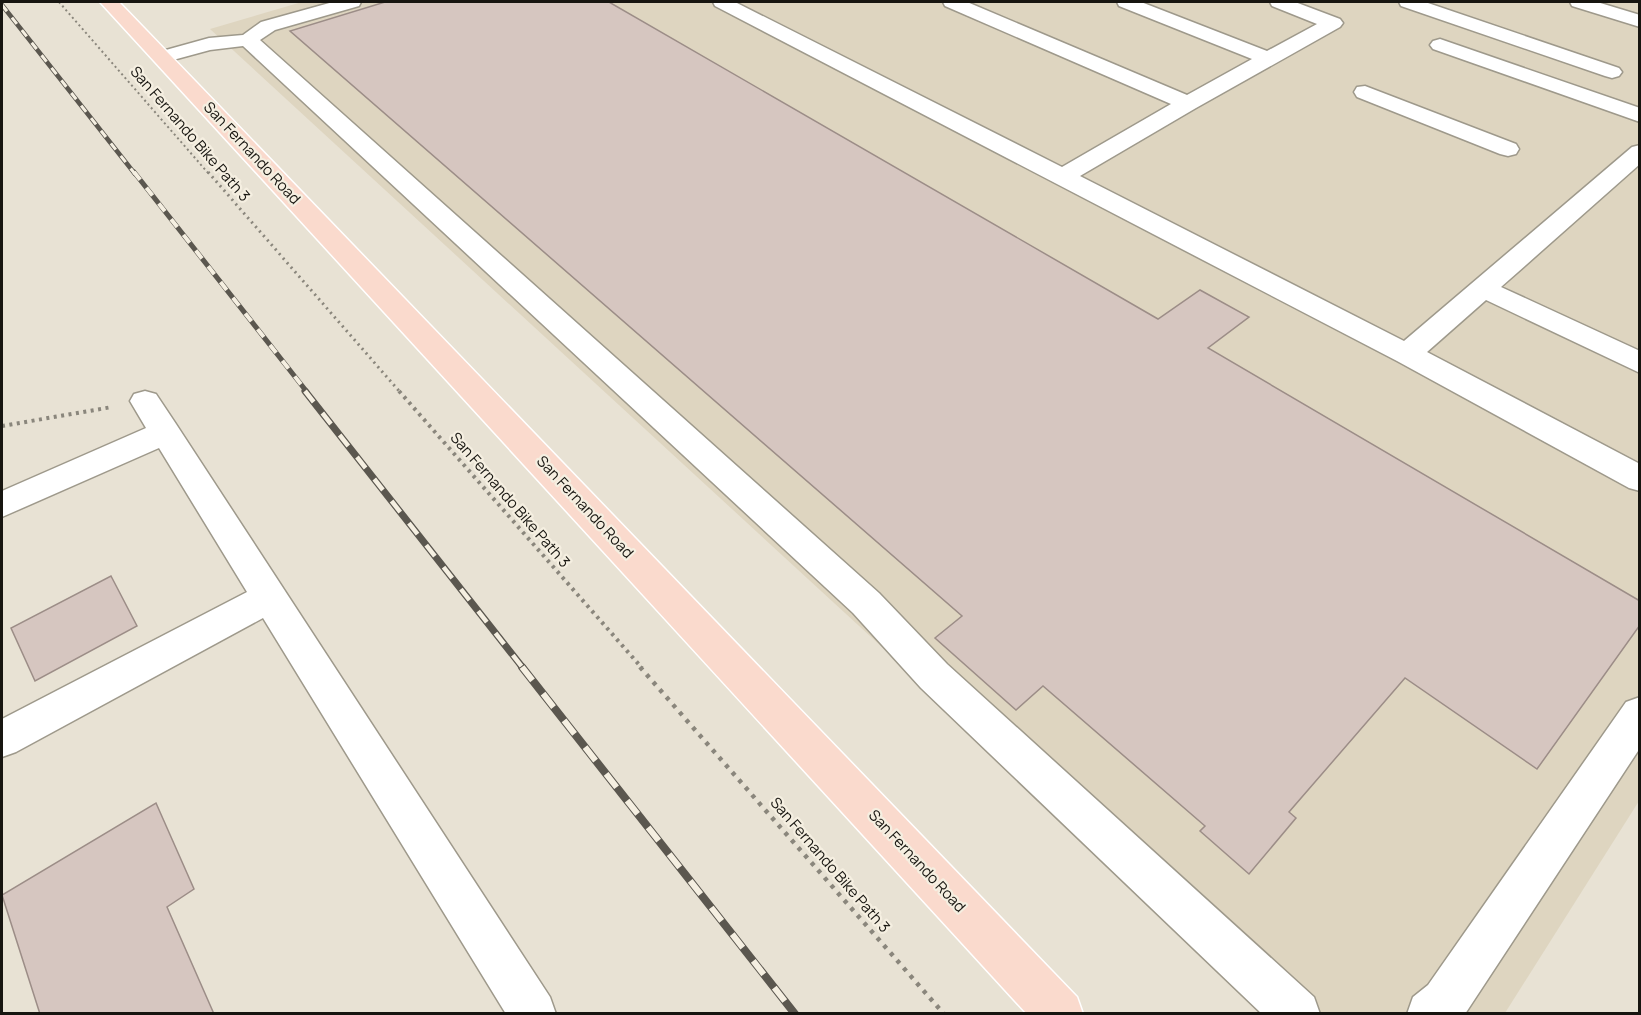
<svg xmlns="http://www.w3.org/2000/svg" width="1641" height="1015" viewBox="0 0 1641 1015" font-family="Manrope,sans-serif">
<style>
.built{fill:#ded5c0}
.building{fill:#d6c6c0;stroke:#9c8d87;stroke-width:1.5}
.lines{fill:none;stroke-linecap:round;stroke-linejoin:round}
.minor-casing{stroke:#9e998b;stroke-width:3}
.major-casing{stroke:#fff;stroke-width:3}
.path-far3{stroke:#8a867c;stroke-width:2;stroke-dasharray:2 3;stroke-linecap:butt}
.path-far2{stroke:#8a867c;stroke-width:3;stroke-dasharray:2 4;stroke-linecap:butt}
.path-far1{stroke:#8a867c;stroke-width:4;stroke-dasharray:3 4.5;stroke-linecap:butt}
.path{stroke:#8a867c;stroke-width:4.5;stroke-dasharray:4 6;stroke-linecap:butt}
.minor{fill:#fff;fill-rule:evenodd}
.major{fill:#fadacd;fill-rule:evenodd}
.rail-far3-casing{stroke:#5b574f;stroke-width:4.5}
.rail-far2-casing{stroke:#5b574f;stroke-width:5}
.rail-far1-casing{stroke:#5b574f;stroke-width:7}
.rail-casing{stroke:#5b574f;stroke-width:8}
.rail-far3{stroke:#f5efe1;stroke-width:3;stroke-dasharray:8;stroke-linecap:butt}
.rail-far2{stroke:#f5efe1;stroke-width:4;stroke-dasharray:10;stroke-linecap:butt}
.rail-far1{stroke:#f5efe1;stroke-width:4.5;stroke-dasharray:14;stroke-linecap:butt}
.rail{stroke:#f5efe1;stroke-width:6;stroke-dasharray:17;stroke-linecap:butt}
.labels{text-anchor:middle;stroke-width:4.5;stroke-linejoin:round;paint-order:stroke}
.street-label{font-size:15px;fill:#171510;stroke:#f5efe1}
</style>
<rect width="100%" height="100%" fill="#e8e2d4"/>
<path class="built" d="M302,2H1639V801L1505,1013H1280L210,29Z"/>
<path class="building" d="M385,2H609L1158,319L1200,290L1249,317L1208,348L1640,601V625L1537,769L1405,678L1289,812L1296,818L1249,874L1200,831L1205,826L1043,686L1016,710L935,638L962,616L290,31Z
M111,576L137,626L35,681L11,628Z
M156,803L194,889L167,907L214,1014H40L2,895Z"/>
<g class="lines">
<defs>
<path id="minor" d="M333,2H361L359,6L275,30L260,40L879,593L947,664L1314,997L1320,1014H1262L921,688L853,613L243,46L210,50L162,63L155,61L152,57L155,53L209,38L243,35L261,22Z
M713,2H735L1062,167L1171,104L945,6L943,2H967L1187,95L1252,59L1119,6L1117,2H1141L1267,51L1317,24L1272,6L1270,2H1295L1340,19L1343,23L1340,27L1196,108L1080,176L1404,341L1632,147L1640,145V164L1501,287L1640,351V373L1486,300L1427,352L1640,464V491L1629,488L1397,361L715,6Z
M1399,2H1425L1619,68L1622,72L1619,76L1612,78L1605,76L1401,6Z
M1570,2H1597L1640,15V27L1572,6Z
M1440,39L1640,108V122L1433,49L1430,45L1433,41Z
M1365,86L1516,144L1519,149L1516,154L1508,156L1500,154L1357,97L1354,92L1357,87Z
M145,391L156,394L176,424L550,997L556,1014H506L263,618L16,752L2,757V719L247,592L159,448L2,517V491L146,428L130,401L134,394Z
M1640,697V748L1465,1014H1407L1413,997L1428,985L1626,702Z"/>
<path id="major" d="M100,2H119L1077,997L1083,1014H1027Z"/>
</defs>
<use href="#minor" class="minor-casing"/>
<use href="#major" class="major-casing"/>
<path class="path-far3" d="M59,2L209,174"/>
<path class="path-far2" d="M208,172L400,392"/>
<path class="path-far1" d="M399,391L642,668
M2,426L112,407"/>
<path class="path" d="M640,667L944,1014"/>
<use href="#minor" class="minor"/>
<use href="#major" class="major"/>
<defs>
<path id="rail-far3" d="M2,5L135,174"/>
<path id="rail-far2" d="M134,172L307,392"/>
<path id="rail-far1" d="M305,391L523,668"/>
<path id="rail" d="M522,667L795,1014"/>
</defs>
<use href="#rail-far3" class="rail-far3-casing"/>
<use href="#rail-far2" class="rail-far2-casing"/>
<use href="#rail-far1" class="rail-far1-casing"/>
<use href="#rail" class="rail-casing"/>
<use href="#rail-far3" class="rail-far3"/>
<use href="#rail-far2" class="rail-far2"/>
<use href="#rail-far1" class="rail-far1"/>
<use href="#rail" class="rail"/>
</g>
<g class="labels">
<g class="street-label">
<text transform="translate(190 134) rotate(49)" y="5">San Fernando Bike Path 3</text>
<text transform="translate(252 153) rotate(47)" y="5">San Fernando Road</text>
<text transform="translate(510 500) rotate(49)" y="5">San Fernando Bike Path 3</text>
<text transform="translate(585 507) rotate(47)" y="5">San Fernando Road</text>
<text transform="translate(917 861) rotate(47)" y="5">San Fernando Road</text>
<text transform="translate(830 865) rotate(49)" y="5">San Fernando Bike Path 3</text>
</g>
</g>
<rect width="1641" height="1015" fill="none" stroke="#171510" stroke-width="6"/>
</svg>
